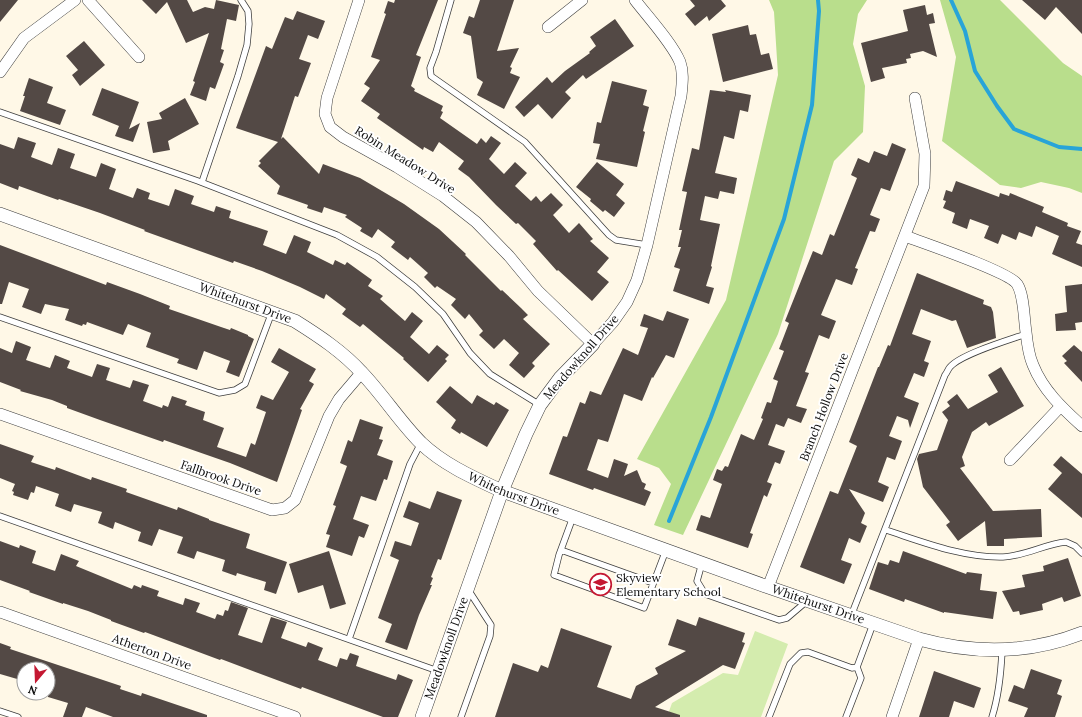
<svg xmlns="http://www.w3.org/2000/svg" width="1082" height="717" viewBox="0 0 1082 717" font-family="Lora,serif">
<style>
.green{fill:#d4ecae}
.forest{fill:#b9de8c}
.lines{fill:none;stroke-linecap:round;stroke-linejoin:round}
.stream{stroke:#28a4d8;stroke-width:4}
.building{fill:#534945}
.service-casing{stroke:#3d3d3d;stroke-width:7}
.minor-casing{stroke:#3d3d3d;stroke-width:12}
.tertiary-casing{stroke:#3d3d3d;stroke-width:14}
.service{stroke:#fff;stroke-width:5.5}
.minor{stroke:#fff;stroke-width:11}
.tertiary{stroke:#fff;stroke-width:13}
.labels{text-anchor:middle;stroke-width:4;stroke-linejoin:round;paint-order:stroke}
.street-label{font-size:12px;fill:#0a0a0a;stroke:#fff}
.poi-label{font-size:12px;fill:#0a0a0a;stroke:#fff;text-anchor:start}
</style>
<rect width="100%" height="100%" fill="#fff8e7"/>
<path class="green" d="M755,631L788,644L761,717H667L672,703L723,673L738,675Z"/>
<path class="forest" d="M769,0H867L858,14L853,44L865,86L863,132L834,161L778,334L683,535L654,525L671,484L659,468L637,459L726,300L778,75L774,12Z
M940,0H1000L1063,63L1082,76V193L1069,188L1041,182L1021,188L1000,185L942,141L956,57Z"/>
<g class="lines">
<path class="stream" d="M951,0L965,31L975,71L997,106L1014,129L1059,147L1082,149
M669,521L711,417L784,219L812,105L819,11L818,0"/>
</g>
<path class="building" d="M0,0H18L0,22Z
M142,0H187L193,12L205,7L214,9L216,0L239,5L236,21L227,19L221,49L224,50L220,62L224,64L215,89L210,87L206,101L190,95L195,82L193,81L209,33L186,43L167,2L156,14Z
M395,0H438L416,55L421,57L411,86L415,89L414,91L443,106L441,111L443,112L440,118L477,144L481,138L486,143L491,136L501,143L489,159L504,174L515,162L527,173L515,186L531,201L536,196L541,202L551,193L563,205L553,215L569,233L579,223L593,239L590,241L609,258L597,272L609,282L592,301L558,270L557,271L533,244L536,241L518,223L516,224L496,205L469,177L458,169L464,161L439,142L433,152L424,147L423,150L377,118L380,114L361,101L370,88L364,84L380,60L371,57L386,14L384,13L388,1L394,3Z
M480,0H514L497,51L519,48L510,67L512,68L510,73L520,77L504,109L477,95L483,82L477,78L471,36L463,33L469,16L474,18Z
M690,0H721L726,6L709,21L707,16L695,26L685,14L695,6Z
M1022,0H1082V34L1056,7L1045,20Z
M925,5L927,15L933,13L935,23L929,24L937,57L923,51L910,54L911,58L906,59L907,63L882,68L885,78L871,82L861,43L908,31L903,10Z
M297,11L325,21L318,39L308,35L299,59L311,63L298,97L295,96L281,139L283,137L319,174L323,164L360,178L404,204L439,229L466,254L465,255L501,291L502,290L521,308L528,315L523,319L550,344L532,363L535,366L524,378L509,365L519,353L504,339L494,349L479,335L483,331L469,314L465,319L451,305L456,299L437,286L435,288L424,277L428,273L410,257L408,260L391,247L395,242L378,229L372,238L360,231L362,228L345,217L347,215L324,207L322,213L307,208L308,205L277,194L280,186L258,166L261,163L259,161L278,142L236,128L266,46L272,49L285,17L293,20Z
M615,19L634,46L586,79L583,75L565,92L571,98L552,119L538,104L524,117L515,107L547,77L552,83L565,71L590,53L589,52L596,46L590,37Z
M748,25L750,35L756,34L761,55L769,53L773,69L723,82L712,34Z
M84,41L105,65L80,86L72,75L78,70L66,56Z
M29,78L53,87L47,103L66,110L60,125L20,111L25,96H23Z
M612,81L647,90L643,105L649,107L643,131L645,132L637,167L596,159L600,144L593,143L597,122L601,123Z
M102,88L139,102L129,129L140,123L133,142L115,136L119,126L92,115Z
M710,90L726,92L725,90L751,95L748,112L740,110L734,139L724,136L715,173L737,178L734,194L720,191L718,199L705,196L700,220L720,224L711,266L712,267L706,286L714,288L709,304L673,291L680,269L674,267L681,247H678L682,230H679L687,192L682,191L692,148L699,150Z
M185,98L199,124L168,141L170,150L153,153L147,122L162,119L159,113Z
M18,137L36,143L31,157L52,165L58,148L75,154L70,168L96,177L101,163L116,169L109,189L133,198L137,188L150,193L148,199L169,206L175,189L194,196L191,204L214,212L216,206L231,211L229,218L268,231L263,245L286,254L294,235L311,242L307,252L333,265L335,260L345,265L347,262L372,280L368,286L383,296L380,299L405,321L412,312L423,321L410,337L429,354L437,345L449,355L445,359L447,361L428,382L403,359L404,358L363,324L360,327L342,314L346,309L326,294L324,299L300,287L262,271L234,261L233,263L144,231L145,230L100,213L59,199L58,200L19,186L18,190L0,183V144L14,149Z
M892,143L906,149L890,191L881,188L870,215L880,219L875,232L870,231L855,268L858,269L852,285L836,279L821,315L836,321L829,339L819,335L805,372L809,373L796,406L807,409L801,423L788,418L784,427L776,424L768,445L785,451L780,464L775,462L767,482L772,484L767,497L764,495L750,533L753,534L748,548L696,530L701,515L710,518L722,484L713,480L717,469L722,471L725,466L728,467L741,434L754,440L763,419L761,418L767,402L771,403L778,381L773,379L784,351L779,349L789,323L785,321L813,251L822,255L830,234L834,236L857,178L851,175L858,158L869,163L874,151L887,156Z
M597,162L624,184L616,195L625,203L614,217L605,210L603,212L590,201L591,199L576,187Z
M956,181L999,197L1000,193L1009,196L1010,193L1044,207L1042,212L1068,223L1067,226L1081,231L1076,243L1082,245V267L1052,254L1059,236L1036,226L1032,237L1019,232L1016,240L1002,234L998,244L984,238L989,226L970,219L967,229L952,223L955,213L943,208L946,201L943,200L946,190L952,192Z
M0,245L106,285L107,282L140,294L170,306L169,309L221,327L230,330L231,328L248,335V336L254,339L239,377L226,372L230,361L204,351L197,370L177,363L179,359L146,347L151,333L128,324L123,335L87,322L86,325L83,324L82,326L65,320L69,309L45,304L41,314L22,307L29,289L9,282L2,304H0Z
M917,273L984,300L983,304L991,307L993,312L996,338L967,348L956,320L952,321L921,309L912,334L931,341L924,361L929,363L924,377L914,373L904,397L919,403L910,428L908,420L897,416L889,436L902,441L895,460L887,457L878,482L889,487L883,502L849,489L865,513L861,523L867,526L860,543L849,538L841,560L852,564L844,584L800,567L830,491L838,494L857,446L849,442L878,367H879L888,345L890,346Z
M1082,284V322L1075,323L1076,330L1056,331L1055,314L1067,312L1065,286Z
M667,311L689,319L674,358L666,355L653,378L652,377L642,401L624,394L608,442L598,439L587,470L608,478L614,459L628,464L624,476L637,470L642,482L646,484L644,489L651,492L645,506L594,488L593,490L549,474L563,436L567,437L580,402L585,404L590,391L601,395L623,348L638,355L648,328L640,326L644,314L663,321Z
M16,341L31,347L26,360L50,368L55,355L70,361L67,368L92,377L97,364L110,368L106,380L130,388L133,380L149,385L143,401L162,408L163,405L168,407L172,396L187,401L185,405L205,412L203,420L224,428L217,447L246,457L251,443L255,445L266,412L256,408L261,395L273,400L289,372L271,362L279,348L316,369L309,381L314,384L300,409L302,410L277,482L230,463L164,440L163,442L100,420L67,408V406L52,400L20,391L21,390L0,382V348L12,353Z
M1074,345L1082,352V382L1064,363L1067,361L1062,356Z
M1001,367L1024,406L989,426L986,422L972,432L962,457L965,466L960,468L993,511L1041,509L1042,537L1004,539V546H987L985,521L958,541L946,525L950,522L923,487L917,459L919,454L937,450L948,420L942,412L950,406L947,402L957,394L968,409L998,392L988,375Z
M450,386L472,404L477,395L494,405L496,402L509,410L487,447L461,432L460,434L451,428L456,420L436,402Z
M360,419L383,427L379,439L383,440L377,455L393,461L387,480L384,479L376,501L361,496L353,519L369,525L364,538L359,536L352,556L326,547L330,535L326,534L336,506L333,505L347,466L340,463L348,440L352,442Z
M0,444L34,456L31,462L55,470L56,467L91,480L92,477L127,489L126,492L177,510L178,507L209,519V520L250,534L246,548L287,562L276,594L264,590L266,582L237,573L236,576L222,571L225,560L197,551L194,559L177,553L183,537L159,529L152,546L138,541L141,532L115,522L113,529L98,523L102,512L74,504L71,512L55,506L59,494L36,486L34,493L31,492L28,500L13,495L14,492L12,491L15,484L0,478Z
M1061,456L1082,474V518L1048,489L1062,473L1053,465Z
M437,491L462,500L441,560L438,559L431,577L433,578L430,585H432L419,615L407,650L385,642L392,624L378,618L399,560L390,556L395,541L411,546L419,523L403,517L409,501L430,509Z
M0,541L19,548L20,545L36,551L32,563L55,571L61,554L79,561L76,566L132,589L134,585L141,588L142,585L159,591L157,596L183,605L185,598L200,603L196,612L215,619L217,614L223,616L225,610L228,611L231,602L248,608L238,635L262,643L271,617L287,622L281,638L306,647L308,642L323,648L318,660L337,667L340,658L347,660L350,653L359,656L356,666L396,680L398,674L413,680L398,717H383L302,687L301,689L221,659L220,660L145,632L144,633L111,621V620L88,611L63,603V604L29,592L30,591L0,580Z
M329,551L346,604L330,609L323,585L298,593L289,564Z
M903,551L966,574L967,572L982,574L980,590L997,592L993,619L944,612V613L905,599L904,602L869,589L878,562L888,565L890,560L899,563Z
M1068,558L1081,596L1064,602L1062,597L1042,604L1043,610L1020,615L1019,611L1013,612L1002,591L1025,587L1022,575L1044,571L1043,566Z
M699,617L745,633L742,642L745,643L735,669L723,665L655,707L680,715V717H495L513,663L538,672L541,665L548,668L561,628L612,646L597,687L631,699L636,686L658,674L655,668L686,651L668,645L677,619L696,626Z
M0,643L11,647L10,649L121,686L120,689L141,696L142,693L207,715V717H113L86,707L82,717H63L68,703L48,697V669H24V681L0,674Z
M1031,669L1062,680L1057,694L1062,696L1055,717H1024L1028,708L1008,701L1014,685L1024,689Z
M934,671L981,688L974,708L954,701L949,717H919Z"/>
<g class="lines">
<defs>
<path id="service" d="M451,0L436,52L430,68L431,76L525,142L609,235L616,240L647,245
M0,112L198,181L337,235L377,257L415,287L443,314L470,353L490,374L540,405
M202,182L238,76L247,45L249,24L248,11L241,0
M0,317L219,393L235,390L245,384L272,312
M0,516L438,671
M573,517L559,555L554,575L644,608L666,550
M886,530C923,542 963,558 1003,557C1025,556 1045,544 1066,542L1075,546L1082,553
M561,550L653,583
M702,563L697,581L705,594L779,620L787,618L807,601
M851,616L945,375C947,373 948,369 950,367C961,354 1009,340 1026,334
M349,639L410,464L421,443
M0,711L18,717
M461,717L490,636L491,625L469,591
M769,717L790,664L801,653L808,652L852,668L857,667
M846,717L861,678L857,667L873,624
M992,717C999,695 1001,673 1002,651"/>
<path id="minor" d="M88,0L139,57
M359,0L327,98L325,114L330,127L343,137L397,167L443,196L476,222L509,256L538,291L593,344L613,322L627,302L637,280L647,245L681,96C682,85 684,73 680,62C672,43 648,17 635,0
M548,27L582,0
M0,72L24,38L75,0
M905,236C924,243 1009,272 1017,284C1024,294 1024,320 1026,332C1027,342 1029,356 1033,365C1043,390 1062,408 1082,426
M0,414L272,510L285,508L295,500L329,416L339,399L362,372
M1010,460L1060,407
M768,587L924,186L925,154L915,98
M0,612L295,717
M892,717L919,639"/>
<g id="tertiary">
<path id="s1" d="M0,214L295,321C319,336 343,352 362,373C383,395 400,422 421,443C444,465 474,478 502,491L768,587L919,639C973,654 1029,654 1082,633"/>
<path id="s2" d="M422,717L502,491L526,434L540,405L560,378L593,344"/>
</g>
</defs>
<use href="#service" class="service-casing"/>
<use href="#minor" class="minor-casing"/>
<use href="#tertiary" class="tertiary-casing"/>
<use href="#service" class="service"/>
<use href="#minor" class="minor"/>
<use href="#tertiary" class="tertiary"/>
</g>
<defs>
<symbol id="school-ring" viewBox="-11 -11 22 22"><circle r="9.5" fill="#fff" stroke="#c41832" stroke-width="1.5"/><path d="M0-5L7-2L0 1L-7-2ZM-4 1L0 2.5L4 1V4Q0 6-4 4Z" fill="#c41832"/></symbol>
</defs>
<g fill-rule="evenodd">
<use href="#school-ring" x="588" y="572" width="25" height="25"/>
</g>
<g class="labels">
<g class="street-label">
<text transform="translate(405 160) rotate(32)" y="4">Robin Meadow Drive</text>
<text dy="4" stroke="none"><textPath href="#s1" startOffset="261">Whitehurst Drive</textPath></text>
<text transform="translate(581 357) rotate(-49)" y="4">Meadowknoll Drive</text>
<text transform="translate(824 407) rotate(-69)" y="4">Branch Hollow Drive</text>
<text transform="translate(221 478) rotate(19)" y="4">Fallbrook Drive</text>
<text dy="4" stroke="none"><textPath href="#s1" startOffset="597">Whitehurst Drive</textPath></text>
<text dy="4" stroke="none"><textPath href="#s1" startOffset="921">Whitehurst Drive</textPath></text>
<text dy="4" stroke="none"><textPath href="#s2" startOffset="73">Meadowknoll Drive</textPath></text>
<text transform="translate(152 652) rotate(20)" y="4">Atherton Drive</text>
</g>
<g class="poi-label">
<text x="616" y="582">Skyview<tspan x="616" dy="14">Elementary School</tspan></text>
</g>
</g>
<g transform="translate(36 681) rotate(199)"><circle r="19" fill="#ffffff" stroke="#9d9d9d"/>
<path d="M0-3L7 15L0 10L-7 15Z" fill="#c41832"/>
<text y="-6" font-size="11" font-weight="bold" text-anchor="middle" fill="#0a0a0a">N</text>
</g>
</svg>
